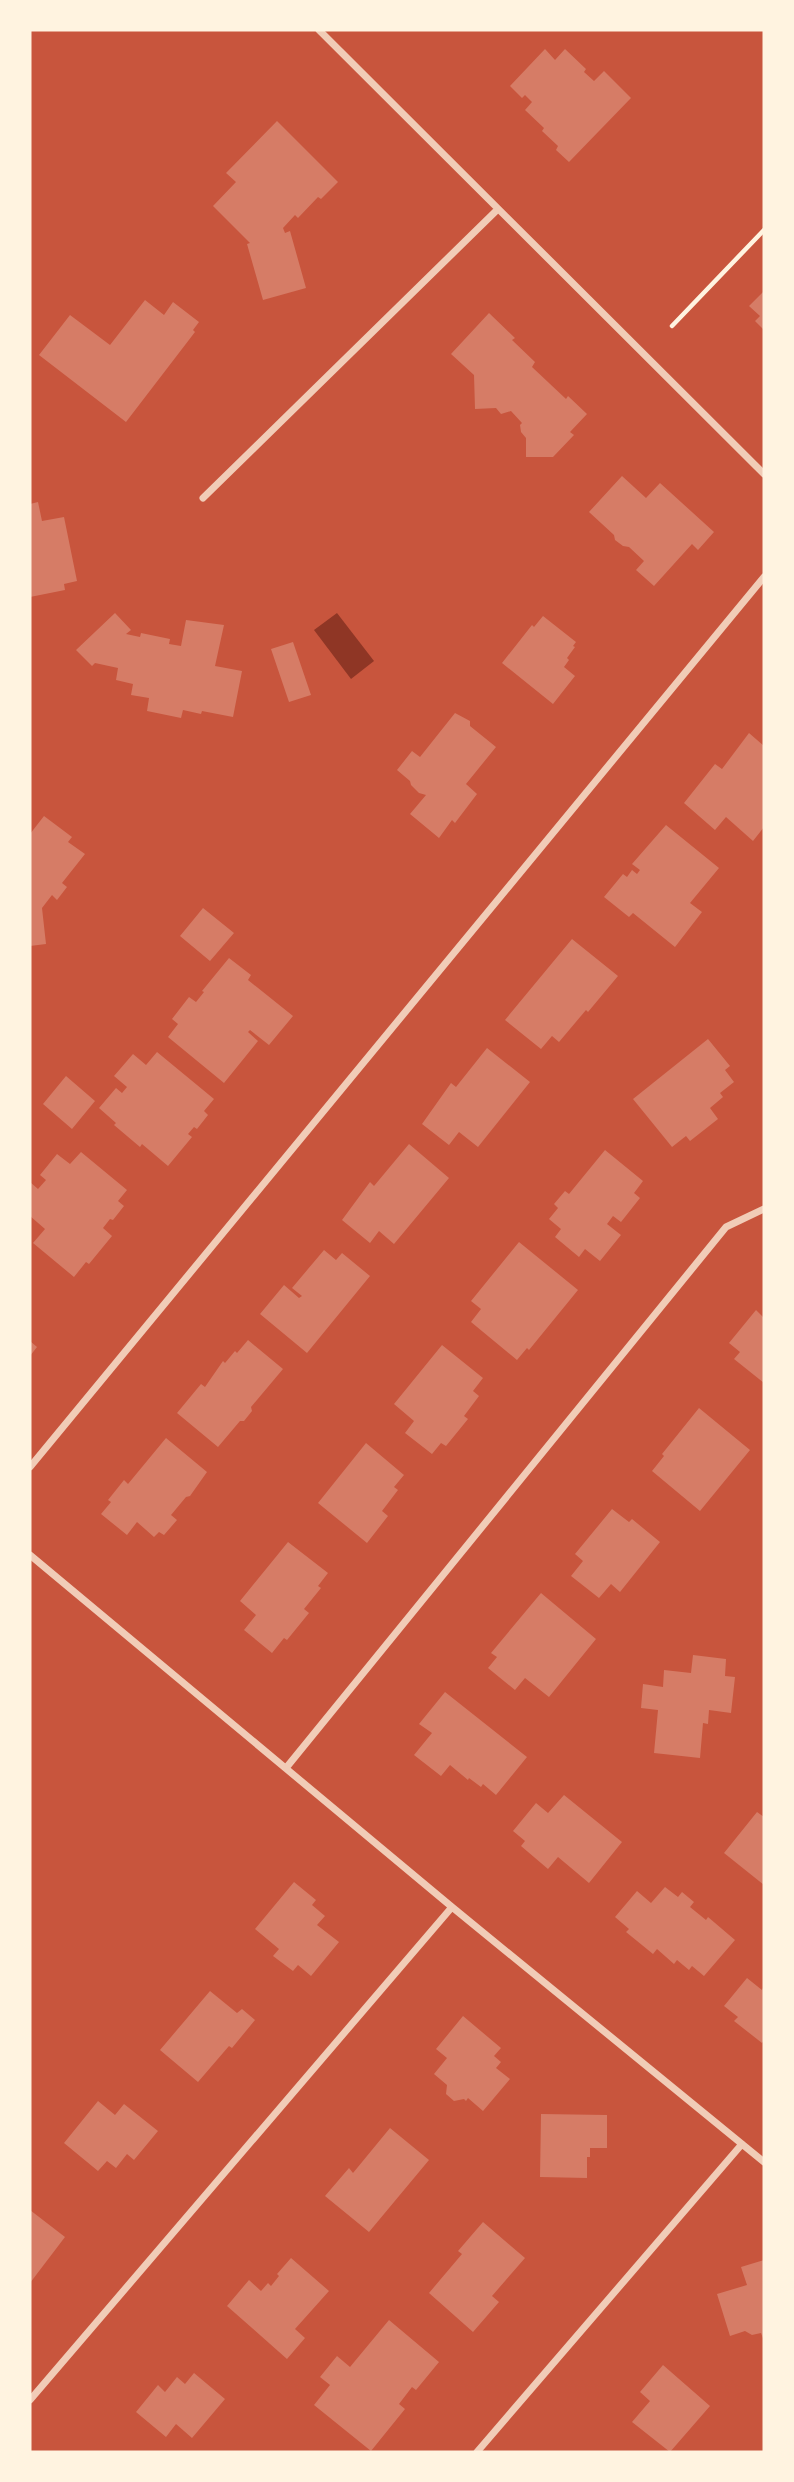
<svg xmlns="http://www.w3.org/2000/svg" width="794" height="2482" viewBox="0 0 794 2482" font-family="'Public Sans',sans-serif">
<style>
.water{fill:#8f3625}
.building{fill:#d67c66}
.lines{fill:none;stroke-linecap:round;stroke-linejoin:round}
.path{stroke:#fff3e0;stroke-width:4.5}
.minor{stroke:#f1ccb7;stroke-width:7}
</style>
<rect width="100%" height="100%" fill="#c8553d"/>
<path class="water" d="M337,613L374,661L351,679L314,630Z"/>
<path class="building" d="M545,49L555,60L565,49L586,69L584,72L594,81L604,71L631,98L569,162L556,150L558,146L542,131L544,128L525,110L532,102L525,95L522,98L510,86Z
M277,121L338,182L321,199L318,197L298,218L295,215L283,228L285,233L290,231L306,288L263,300L247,244L250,243L213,206L236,182L226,173Z
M764,291V330L755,321L760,316L749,306Z
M145,300L164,315L173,302L199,322L193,330L195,332L126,422L39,355L70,315L110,345Z
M489,313L515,338L512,340L535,362L532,367L566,399L568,396L587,414L570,432L574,435L553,457H526V438L521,432L520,425L522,423L511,411L501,414L496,408L475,409L474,375L451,354Z
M622,476L646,498L660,483L714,532L698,550L692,544L654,586L636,570L644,561L629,547L623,546L615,540L614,535L589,512Z
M38,502L42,521L64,517L77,581L64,584L65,590L30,597V504Z
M115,613L131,630L126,634L140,637L141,633L170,639L169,644L181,646L186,620L224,625L215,666L242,671L233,717L202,711L201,714L183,710L181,718L147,711L149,698L131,695L133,684L116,680L118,668L95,663L92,666L76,650Z
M543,616L576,642L573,646L575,647L567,658L569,660L564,667L575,676L553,704L502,663L532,625L534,627Z
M293,642L311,695L289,702L271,649Z
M455,713L470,721V726L496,747L466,784L477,794L455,823L452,820L439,838L410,814L426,795L419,793L411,785L410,781L397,770L412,751L420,757Z
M749,733L764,746V827L753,841L726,817L715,830L684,803L715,764L722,769Z
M44,816L72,837L68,842L85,854L62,883L67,887L57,900L52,895L42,908L46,944L30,946V834Z
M666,825L719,868L690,903L702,912L675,947L633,913L629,917L604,897L623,874L627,877L632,870L637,874L640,870L632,864Z
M203,908L234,933L210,961L180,936Z
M572,939L618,976L588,1012L586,1010L559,1042L552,1036L541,1049L505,1020Z
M229,958L251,975L248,980L293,1016L269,1045L250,1030L248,1032L258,1041L224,1083L168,1037L178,1024L172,1019L189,997L196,1002L204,992L202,991Z
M708,1039L730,1066L725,1070L734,1082L720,1093L723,1097L710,1108L718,1119L690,1141L686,1136L672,1147L633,1099Z
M487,1048L530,1082L478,1147L459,1132L449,1145L422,1124L451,1083L456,1087Z
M157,1052L214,1099L204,1111L208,1115L197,1129L194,1127L188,1134L192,1137L168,1166L142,1144L140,1147L114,1125L116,1123L99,1108L116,1088L122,1093L127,1087L114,1076L133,1054L146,1065Z
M66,1076L95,1101L72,1129L43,1104Z
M409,1144L449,1178L394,1244L379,1231L370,1243L342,1220L370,1182L374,1186Z
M605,1150L643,1181L634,1193L640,1198L621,1222L613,1216L607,1224L621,1235L600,1261L585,1249L579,1257L555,1237L561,1229L549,1219L558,1208L554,1204L565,1191L569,1194Z
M81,1152L127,1190L118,1201L124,1206L113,1220L110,1219L103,1228L112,1236L89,1264L86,1262L74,1277L33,1243L45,1229L30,1216V1182L38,1189L46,1180L40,1175L57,1154L70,1164Z
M519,1242L578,1290L529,1350L527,1348L517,1360L471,1322L481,1309L471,1301Z
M324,1250L336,1260L342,1253L370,1276L307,1353L260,1314L284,1285L299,1298L302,1296L292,1288Z
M756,1310L764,1318V1383L734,1359L740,1352L729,1343Z
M248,1340L283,1369L251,1407L252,1411L244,1421H240L218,1447L177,1413L201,1384L205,1387L223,1361L225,1363L235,1351L237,1353Z
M30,1341L37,1347L30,1356Z
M442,1345L483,1378L473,1391L479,1396L464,1416L468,1419L446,1446L441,1443L432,1454L405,1433L414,1421L394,1404Z
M699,1408L750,1450L700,1511L652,1471L664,1456L662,1454Z
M166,1438L207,1472L190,1496L186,1497L171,1515L177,1520L164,1535L159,1532L154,1537L137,1522L127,1535L101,1514L111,1502L108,1500L124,1480L128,1484Z
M366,1443L404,1475L394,1487L398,1490L382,1511L388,1516L367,1543L318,1503Z
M612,1509L629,1522L632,1519L660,1542L620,1592L611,1584L599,1598L571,1576L583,1561L575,1554Z
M288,1542L328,1573L318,1586L321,1588L304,1609L309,1613L287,1640L284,1638L272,1653L244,1630L256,1615L240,1601Z
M541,1593L596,1639L549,1697L525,1678L515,1690L488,1668L497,1657L491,1653Z
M693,1655L726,1659L725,1676L735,1677L731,1713L709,1710L708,1724L703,1723L700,1758L654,1753L658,1710L641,1708L643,1684L663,1687L664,1670L691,1673Z
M445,1692L527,1757L496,1795L483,1784L481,1787L469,1778L468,1780L450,1765L441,1776L414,1755L432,1733L419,1724Z
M564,1795L622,1842L589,1883L558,1857L548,1869L521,1846L525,1841L513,1831L536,1803L548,1813Z
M757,1812L764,1817V1885L724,1853Z
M294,1882L316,1900L312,1905L325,1916L317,1925L339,1942L311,1976L298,1965L293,1971L273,1956L279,1949L255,1929Z
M665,1887L678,1897L682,1892L694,1902L690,1907L706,1920L708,1917L735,1940L704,1976L692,1966L689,1970L677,1960L674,1964L657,1949L653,1954L626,1932L629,1929L615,1917L637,1891L651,1903Z
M747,1978L762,1990L764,1986V2040L762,2043L734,2021L738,2017L724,2006Z
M210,1991L237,2013L242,2009L255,2020L232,2048L229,2046L198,2082L160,2050Z
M463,2016L501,2048L494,2056L501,2062L496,2068L510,2079L483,2111L468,2098L466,2101L464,2099L454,2101L446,2094L447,2085L434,2074L447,2058L436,2049Z
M98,2101L115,2115L124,2104L158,2131L134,2160L127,2154L116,2168L107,2161L98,2171L64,2143Z
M541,2114L607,2115V2148H590V2157H587V2178L540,2177Z
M390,2128L429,2160L369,2232L325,2196L349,2168L353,2173Z
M30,2210L65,2237L30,2283Z
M483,2222L525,2258L492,2296L499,2302L473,2332L429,2293L462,2254L458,2251Z
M291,2258L329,2291L295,2329L305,2338L287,2359L227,2306L249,2280L261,2291L268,2283L271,2286L279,2276L277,2274Z
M764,2260V2341L761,2333L752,2335L745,2331L730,2336L717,2294L747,2285L741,2267Z
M389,2320L439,2362L416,2390L412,2387L399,2404L405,2409L371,2451L314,2405L330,2385L320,2377L337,2356L350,2367Z
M663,2365L710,2406L670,2452L632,2422L650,2401L640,2392Z
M194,2373L225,2399L192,2438L176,2424L166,2437L136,2412L158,2385L165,2392L177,2377L185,2384Z"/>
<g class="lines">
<path class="path" d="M672,326L764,230"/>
<path class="minor" d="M319,30L764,474
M203,498L498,209
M30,1467L764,577
M30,1555L452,1907L764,2162
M286,1768L726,1227L764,1209
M30,2400L452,1907
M477,2452L742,2144"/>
</g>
<rect width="794" height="2482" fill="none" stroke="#fff3e0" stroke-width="63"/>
</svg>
